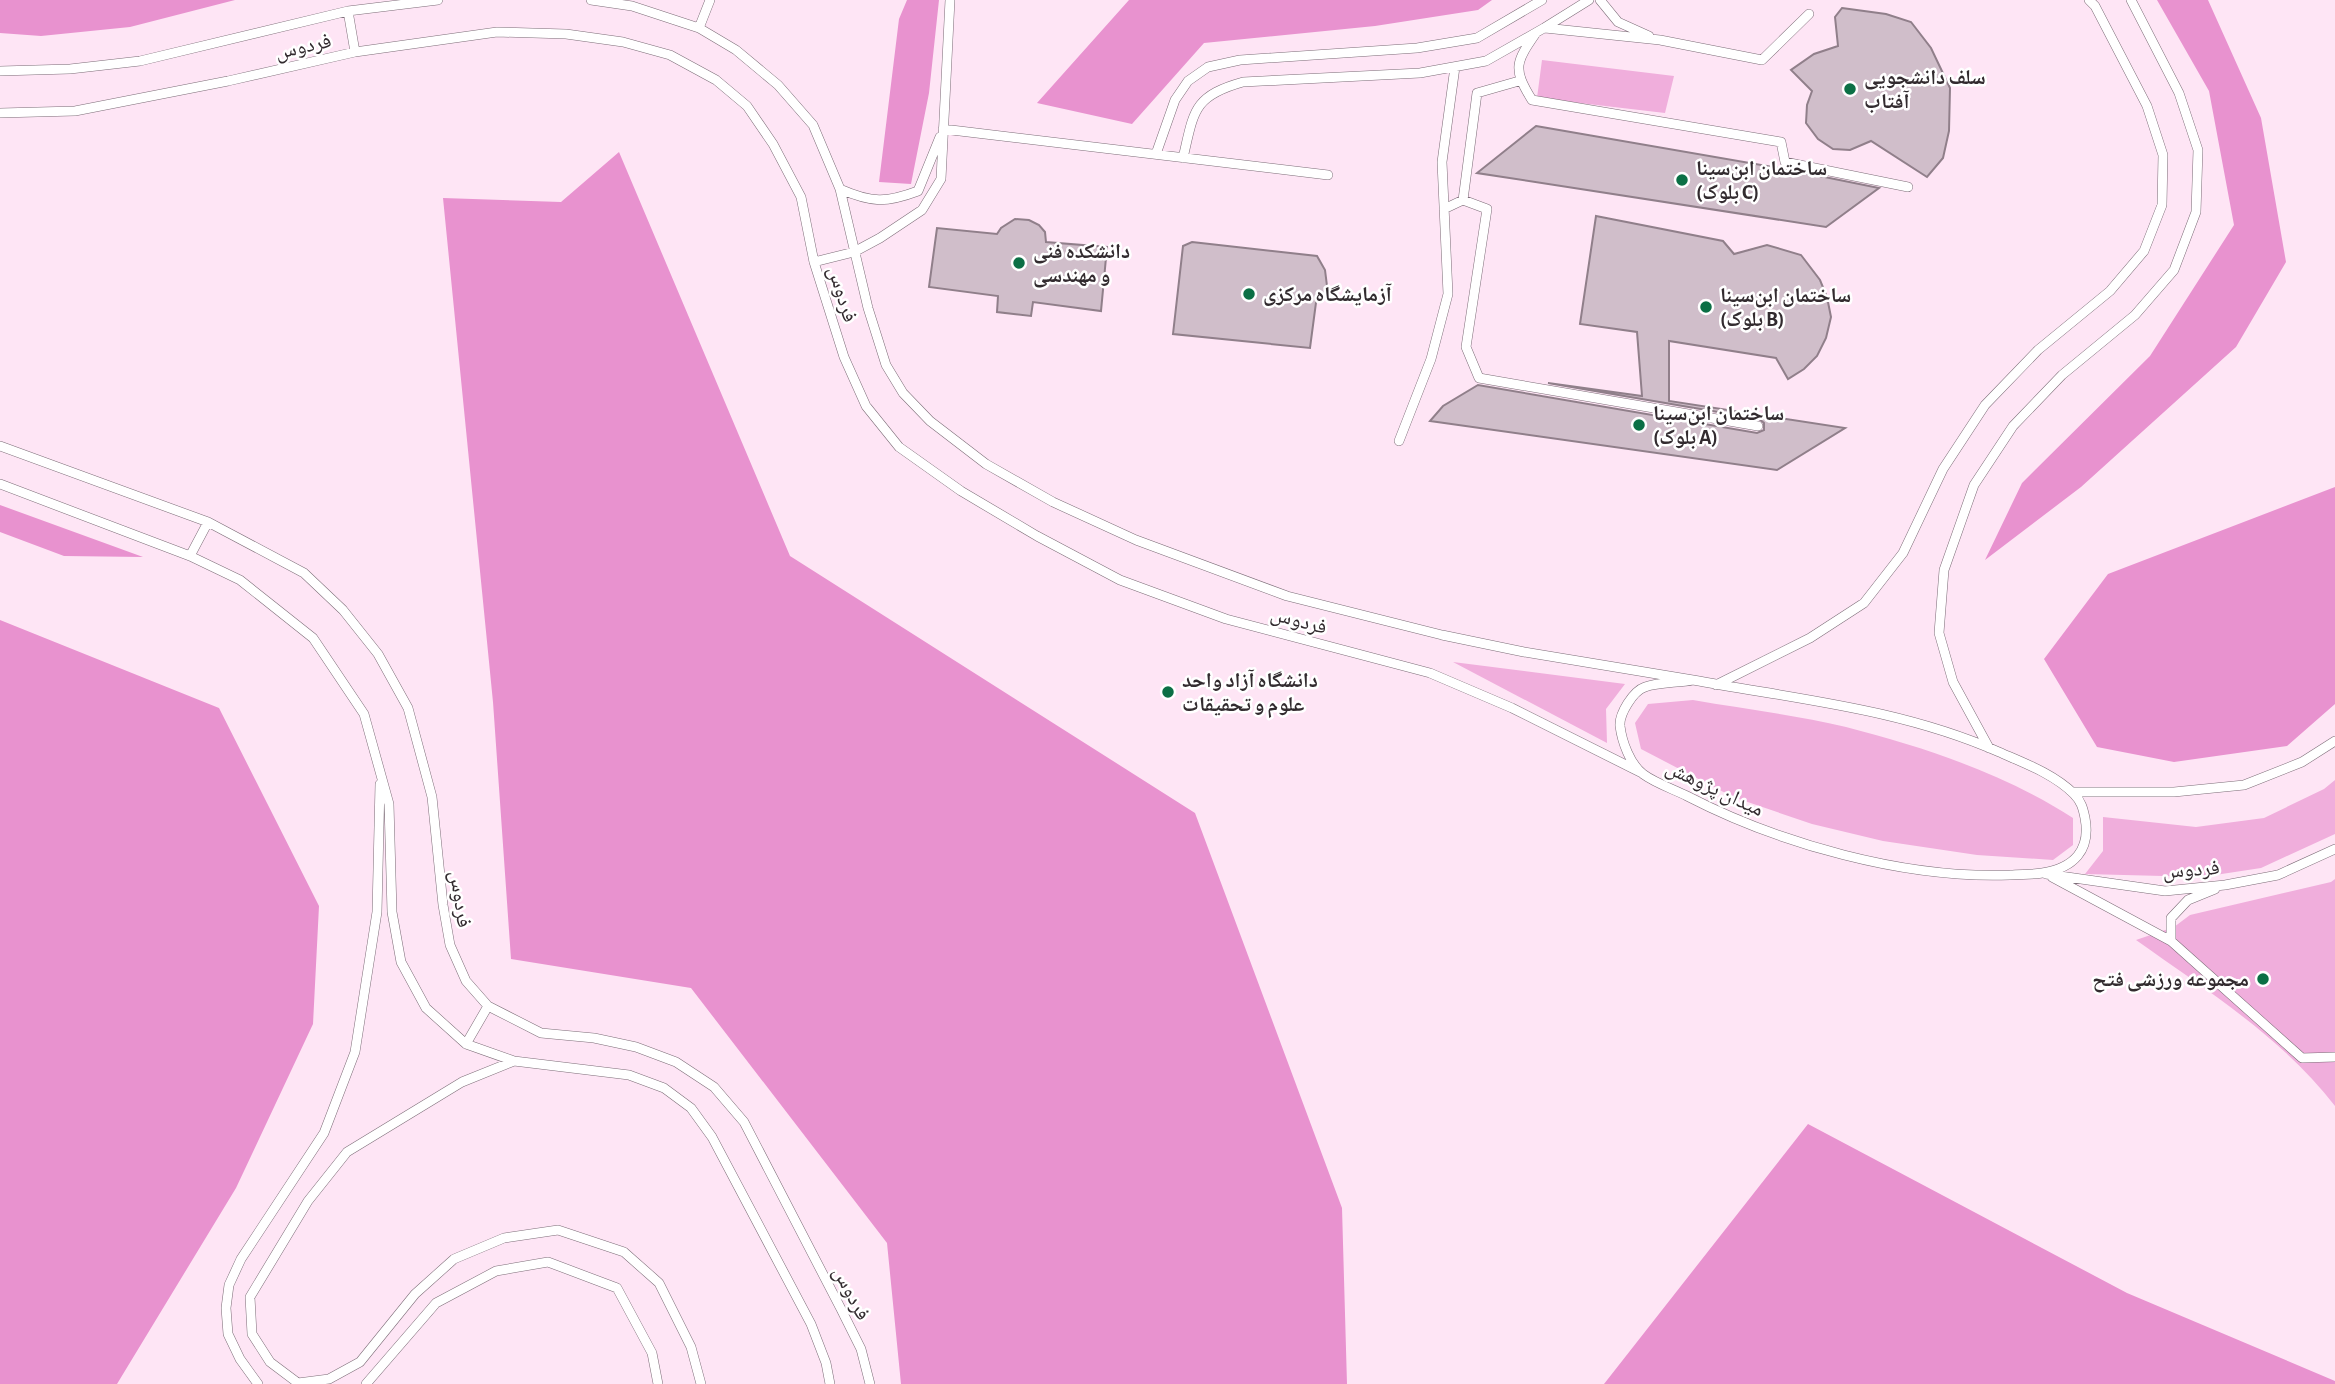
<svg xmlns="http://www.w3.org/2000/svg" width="2335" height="1384" viewBox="0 0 2335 1384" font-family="'Alegreya Sans','Noto Naskh Arabic',sans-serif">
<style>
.built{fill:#fee5f5}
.green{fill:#f0aedc}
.forest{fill:#e892cf}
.building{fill:#d0beca;stroke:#907f8a;stroke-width:2}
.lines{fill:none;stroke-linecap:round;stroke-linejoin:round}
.lane-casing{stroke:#7d6d78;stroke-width:10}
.lane{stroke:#fff;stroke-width:9}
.poi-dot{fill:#0b6f45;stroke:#fff;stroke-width:2.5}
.labels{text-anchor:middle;stroke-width:5;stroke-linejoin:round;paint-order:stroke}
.street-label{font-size:21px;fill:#322b2f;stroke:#fff}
.poi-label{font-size:21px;font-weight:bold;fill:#322b2f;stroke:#fff;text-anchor:start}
</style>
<rect width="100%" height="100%" fill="#fdf6fb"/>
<path class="built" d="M0,0H2335V1384H0Z"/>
<path class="green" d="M1542,60L1674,76L1665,113L1537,98Z
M1453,662L1625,684L1606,709L1607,743Z
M1693,700C1744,709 1796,715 1846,727C1924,747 2005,774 2073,818V845L2053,860L1977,855L1883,841L1812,824L1733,797L1641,749L1635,723L1648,704Z
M2335,780V834L2261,868L2202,877L2085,874L2103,851V817L2196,827L2264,818L2324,789Z
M2335,879V1106C2282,1037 2206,990 2136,940L2174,927L2190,915L2331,882Z"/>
<path class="forest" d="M0,0H235L130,27L41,36L0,33Z
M907,0H939L929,93L911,184L879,182L899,19Z
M1129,0H1492L1478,10L1375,26L1204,43L1132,124L1037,103Z
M2157,0H2208L2261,118L2286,262L2236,347L2081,487L1985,560L2022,483L2150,356L2234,225L2209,91Z
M619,152L790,556L1195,813L1342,1208L1347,1384H901L887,1243L691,988L511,959L493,702L443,198L561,202Z
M2335,487V704L2287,746L2174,762L2097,747L2044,659L2108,574Z
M0,505L143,557L64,556L0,532Z
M0,620L219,708L319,906L313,1024L236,1188L117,1384H0Z
M1808,1124L2127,1293L2335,1381V1384H1604Z"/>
<path class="building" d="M1842,8L1886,14L1911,22L1931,48L1950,88L1949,131L1943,158L1927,177L1871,141L1850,150L1833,149L1818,139L1806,123L1807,105L1812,91L1791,70L1814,54L1838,46L1835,17Z
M1536,126L1790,170L1879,188L1826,227L1477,173Z
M1596,216L1723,241L1734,254L1767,245L1801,255L1820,280L1827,297L1831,317L1826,338L1817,356L1804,369L1788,379L1776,358L1669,341V401L1845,428L1777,470L1430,421L1443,406L1478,385L1757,433L1764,430V423L1759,419L1548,383L1642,396L1637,332L1580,324Z
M1015,219L1029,220L1039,225L1045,232L1046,242L1107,247L1101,311L1033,302L1031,316L997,312L998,296L929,287L937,228L997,234L1001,228Z
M1192,242L1317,256L1325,270L1327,286L1325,294L1317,295L1310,348L1173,334L1183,246Z"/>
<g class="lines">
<defs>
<path id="lane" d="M591,0L632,6L699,28L736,50L778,85L813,125L840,189L868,308L886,365L903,393L930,421L986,464L1053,502L1136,540L1287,596L1442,635L1524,652L1693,680
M1600,0L1618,22L1649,36
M348,11L355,52
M699,28L710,0
M1545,28L1660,40L1762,60L1809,14
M1536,33C1516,62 1512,68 1532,100L1781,142L1785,162L1908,187
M0,71L70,69L140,61L348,11L438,0
M1519,81L1477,93L1463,200L1487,209L1466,347L1479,378L1758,426
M0,113L75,111L228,81L355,52L497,32L566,34L623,42L670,55L716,80L747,106L773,144L801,197L814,262L844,357L866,406L899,447L961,491L1037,536L1120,580L1226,619L1430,673L1512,708L1642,773
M943,129L1328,175
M1156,154L1175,100L1188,81L1208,67L1240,60L1417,48L1477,38L1542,0
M1183,158C1194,111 1193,96 1243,82L1420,73L1486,61L1544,28L1589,0
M840,189C872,203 886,203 918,191L940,137
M1444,209L1463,200
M814,262L854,252L880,238L922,210L941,179L950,0
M1399,441L1431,359L1448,294L1442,162L1455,67
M0,446L208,522L304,573L343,610L378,654L408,708L432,797L443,905L450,945L466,981L488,1006L541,1033L594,1038L636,1047L676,1062L714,1087L744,1122L841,1309L861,1349L870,1384
M0,484L190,556L240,580L313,638L364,714L389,804L392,912L401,962L426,1008L466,1044L514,1061L629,1075L664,1088L691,1108L712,1137L811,1324L826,1363L830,1384
M190,556L208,522
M1693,680C1796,699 1902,709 1999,752C2024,763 2054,774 2074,794C2081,801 2083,808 2085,818C2091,850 2074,868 2042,873C2032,875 2021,874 2010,875C1905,879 1780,844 1687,796C1673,789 1655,783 1643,774C1630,764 1622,742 1620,726C1619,714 1633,691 1645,687C1659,682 1678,683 1693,680Z
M1716,685L1810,638L1864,603L1903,553L1943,469L1985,405L2038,350L2110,291L2144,251L2162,205L2163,155L2147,106L2095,6L2089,0
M1989,748L1953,682L1939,633L1944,570L1974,485L2013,426L2062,375L2135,315L2174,270L2196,212L2198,150L2179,93L2131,0
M2073,792H2174L2244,785L2302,762L2335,741
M2046,874L2165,891L2225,885L2278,875L2335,849
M2052,877L2171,941
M2215,889L2188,900L2171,918V941L2302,1058L2335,1057
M466,1044L488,1006
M514,1061L462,1082L347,1152L308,1201L250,1297L252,1334L270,1362L298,1383L329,1379L360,1362L415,1294L454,1259L504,1238L558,1230L624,1252L659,1283L691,1347L701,1384
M258,1384L240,1359L228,1334L226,1308L229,1285L241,1259L324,1133L355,1052L377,912L380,784
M366,1384L436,1303L496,1271L548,1262L617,1288L652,1353L658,1384"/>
</defs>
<use href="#lane" class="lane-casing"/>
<use href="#lane" class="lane"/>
</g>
<g class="poi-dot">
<circle cx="1850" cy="89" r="7"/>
<circle cx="1682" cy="180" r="7"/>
<circle cx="1019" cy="263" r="7"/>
<circle cx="1249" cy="294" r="7"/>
<circle cx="1706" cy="307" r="7"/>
<circle cx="1639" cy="425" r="7"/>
<circle cx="1168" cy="692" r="7"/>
<circle cx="2263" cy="979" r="7"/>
</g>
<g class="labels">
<g class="street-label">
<text transform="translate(303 46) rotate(-13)" y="7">فردوس</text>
<text transform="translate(843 294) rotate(73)" y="7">فردوس</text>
<text transform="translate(1299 620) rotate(15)" y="7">فردوس</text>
<text transform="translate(1715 788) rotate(25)" y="7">میدان پژوهش</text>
<text transform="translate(2191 869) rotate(-4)" y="7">فردوس</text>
<text transform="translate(461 899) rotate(82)" y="7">فردوس</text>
<text transform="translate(852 1293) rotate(63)" y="7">فردوس</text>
</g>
<g class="poi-label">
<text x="1864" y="84">سلف دانشجویی<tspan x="1864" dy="24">آفتاب</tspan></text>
<text x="1696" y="175">ساختمان ابن‌سینا<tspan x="1696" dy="24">(بلوک C)</tspan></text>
<text x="1033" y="258">دانشکده فنی<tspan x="1033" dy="24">و مهندسی</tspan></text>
<text x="1263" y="301">آزمایشگاه مرکزی</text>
<text x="1720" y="302">ساختمان ابن‌سینا<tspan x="1720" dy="24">(بلوک B)</tspan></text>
<text x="1653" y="420">ساختمان ابن‌سینا<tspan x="1653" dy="24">(بلوک A)</tspan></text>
<text x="1182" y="687">دانشگاه آزاد واحد<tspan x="1182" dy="24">علوم و تحقیقات</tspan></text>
<text x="2249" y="986" text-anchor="end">مجموعه ورزشی فتح</text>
</g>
</g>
</svg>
